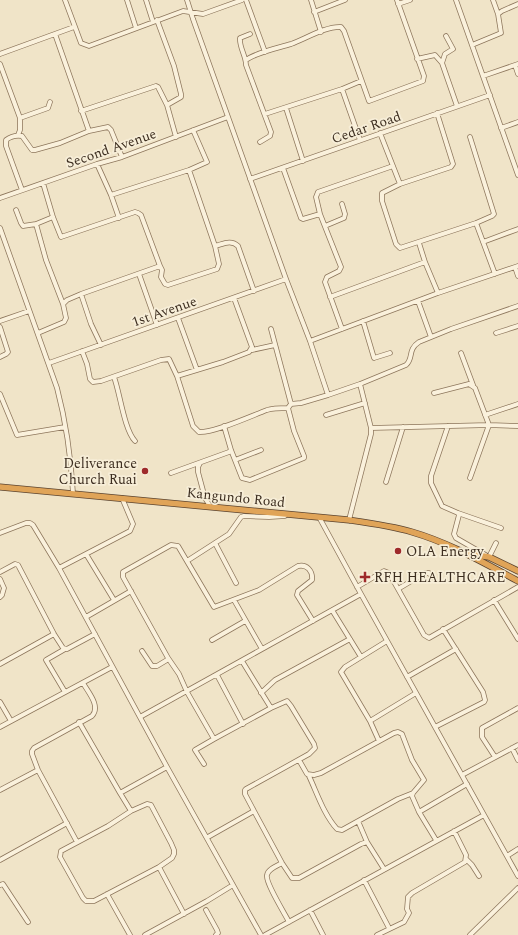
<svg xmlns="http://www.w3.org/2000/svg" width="518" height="935" viewBox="0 0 518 935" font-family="Spectral,serif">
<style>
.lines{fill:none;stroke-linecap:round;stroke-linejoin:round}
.minor-casing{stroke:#8d765c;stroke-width:5.5}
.highway-casing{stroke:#5b4430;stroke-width:7}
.minor{stroke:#faf1dc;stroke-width:4}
.highway{stroke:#e0a458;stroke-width:5.5}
.poi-dot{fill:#9e2a2b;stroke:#f7eed8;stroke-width:1.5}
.labels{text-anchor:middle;stroke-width:3.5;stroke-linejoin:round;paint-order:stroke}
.street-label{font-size:14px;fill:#3d2e20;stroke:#f7eed8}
.poi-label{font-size:14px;fill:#3d2e20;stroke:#f7eed8;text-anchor:start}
</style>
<rect width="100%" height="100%" fill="#f0e4c8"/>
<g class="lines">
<defs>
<path id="minor" d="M65,0L81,43L89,46L183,11L203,14L242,0
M127,0L136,28
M146,0L153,22
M187,0L193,19L286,279L310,341L328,395L360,384L371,428V434L349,520
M246,0L265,52
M311,0L321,32
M456,0L518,175
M398,4L410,0
M314,12L345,0
M498,14L502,11L518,4
M157,20L174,66L181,94V97L167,105
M55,34L89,131
M250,34L240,38C239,47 246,56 246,65L271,132L270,136L260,142
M472,45L501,33L498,14L493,0
M0,54L74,27
M417,59L435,55L442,63L457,106
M246,60C257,52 278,48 291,44C305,39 326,26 341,27L344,31L369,101L423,81L424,76L397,0
M442,63L445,54L453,49L446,36
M0,64L20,118
M515,65L518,74
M483,76L518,64
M342,89L360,140
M286,108L303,161
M81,111L156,86L158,87L167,105L176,137
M437,113L453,164L451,167L400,184L382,193V201L396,244L400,248L476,223L492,216L494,214L470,137
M265,114L342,89L361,81
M501,128L518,122
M380,133L400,184
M18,135L20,130V118L48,108L50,102
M97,164L111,195L189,170L207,162L193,130
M283,168L301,218L303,219L320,214L341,267L339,271L327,277L325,282L342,329
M189,170L215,246
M250,179L490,95
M43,183L53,217L61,237L135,212L138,213L141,215L160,266
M22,190L6,146V140C11,136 16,135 22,136L32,150H35L60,143L89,131L108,127L111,130L122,157
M111,195L119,218
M0,198L97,164L122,157L228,117
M16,210L21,223L23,226L36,224L53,217
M320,214L316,197L318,192L393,166
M476,223L495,274
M36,224L46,260L63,304
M325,226L344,218L345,214L342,204
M0,228L57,388C66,422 71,458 73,493
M483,242L518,229
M419,243L425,262
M515,267L518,276
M139,274L157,325
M81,294L91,324L101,345
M330,297L425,262L438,293
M418,301L431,337
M178,318L197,370
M0,321L29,311
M363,321L374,358L390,353
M0,327L8,352L6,354L0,357
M271,329L291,404
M38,333L64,322L66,318L63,304L67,300L81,294L160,266L162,270L161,277L165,284L168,285L217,269L219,264L215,246C223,244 231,239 238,246L254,291
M496,333L518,326
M310,341L438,293L518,266
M252,350L275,345
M82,351L87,364L90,379L93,382L101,381L161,360L169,359L177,376L193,426L199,432C214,433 251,416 267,410C273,408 281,408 288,408L291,404L301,403L328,395
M461,353L473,385
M49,363L286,279
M177,376L223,362L249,352L252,347L234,298
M114,377C120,393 124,429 135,441
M360,384L406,365C414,358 407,350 419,342L451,329L518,306
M434,393L469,384L475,388L489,425L470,478
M0,394L17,435L65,427
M326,415L365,403
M485,415L518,404
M224,426L231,450L242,478L250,480L304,458V456L294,431L288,408
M448,426L431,476V483L442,506L458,513L459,515L454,534L456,538L489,557L496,543
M371,428L489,425L518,426
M235,460L261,450
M200,463L198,467V472L205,498L210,506
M171,473L229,452L231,450
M386,482L403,427
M458,513L501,528
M319,517L361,594L518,876
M0,533L26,523H30L33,525L59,568L167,767L261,935
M215,543L236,583
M86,554L114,600
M187,561L229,534L241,517L244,516L269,517L285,516
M59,568L130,531L133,524L122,498
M0,572L15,564L18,565L54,634L63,648L67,649L95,634
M432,577L429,573H425L398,589L424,635L429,638L518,587
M0,579L4,588L2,595L0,597
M357,587L384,571L389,573L398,589
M234,600L262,649
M494,600L518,639
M332,610L361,657
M86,617L131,591
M212,640L245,621
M142,651L152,666H157L167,660L168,658L123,577V572L171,545L178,546L214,607L259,590L298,566C307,564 313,571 312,580L298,591L297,595L313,621
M168,658L179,674L187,692L214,739L271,708L287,701L291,706L314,744L315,748L309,754L246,789L245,790V794L254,811
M242,661L271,708
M0,664L54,634
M217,675L243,724
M407,677L456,649
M65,692L46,660L65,649
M261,693L275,680L350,639
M0,702L11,721
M140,717L361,594
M370,721L341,672L345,667L387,641
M79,722L120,793
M0,727L112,667
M435,727L484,702L485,700L483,692L443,629
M379,741L370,721L416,693
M512,748L518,760
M495,757L482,737V728L518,708
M299,760L307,774L314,775L321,773L394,733L398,732L402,734L412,760L424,780L413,793L412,796L419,812L467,784
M204,764L195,750L214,739
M462,775L518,745
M309,776C317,793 324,815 337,829L342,830L398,799L413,793
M0,790L38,770
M147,804L151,805L171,843L174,850V854L172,858L159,867L94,901H86L83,898L60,857L61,851L108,826L131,811Z
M131,811L120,793L167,767
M419,812L436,840
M358,821L367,842
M208,837L254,811L282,863L292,878H299L361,844L367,842L384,869
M77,842L38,770L32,754V751L34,748L92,716C101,706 88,692 83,683
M507,856L518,849
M466,859L472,865L479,876
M0,860L67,823
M282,863C277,866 268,869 267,875C265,882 285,914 289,922
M159,867L184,914
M364,880L389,928
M0,885L3,884L28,922
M107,894L130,935
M206,910L217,930L218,933L216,935
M310,910L323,935
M145,935L207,901L233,885
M265,935L484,815
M377,935L404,922L409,913L407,909L408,897L412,893L465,862L466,855L454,831
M470,935L518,888"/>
<path id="highway" d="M0,487L349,520C370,523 392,526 412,532C450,543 484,563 518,581
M471,554L489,557L518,571"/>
</defs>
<use href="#minor" class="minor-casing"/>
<use href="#highway" class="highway-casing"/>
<use href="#minor" class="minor"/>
<use href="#highway" class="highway"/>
</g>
<g class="poi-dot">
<circle cx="145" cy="471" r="4"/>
<circle cx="398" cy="551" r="4"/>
<path d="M363 571h4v4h4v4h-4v4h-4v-4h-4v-4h4z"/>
</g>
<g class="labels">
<g class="street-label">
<text transform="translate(366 127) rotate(-19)" y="5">Cedar Road</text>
<text transform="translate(111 148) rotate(-19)" y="5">Second Avenue</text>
<text transform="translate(164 311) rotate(-19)" y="5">1st Avenue</text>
<text transform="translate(236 497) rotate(6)" y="5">Kangundo Road</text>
</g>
<g class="poi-label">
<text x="137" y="468" text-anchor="end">Deliverance<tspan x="137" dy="16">Church Ruai</tspan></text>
<text x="406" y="556">OLA Energy</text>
<text x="374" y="582">RFH HEALTHCARE</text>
</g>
</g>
</svg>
